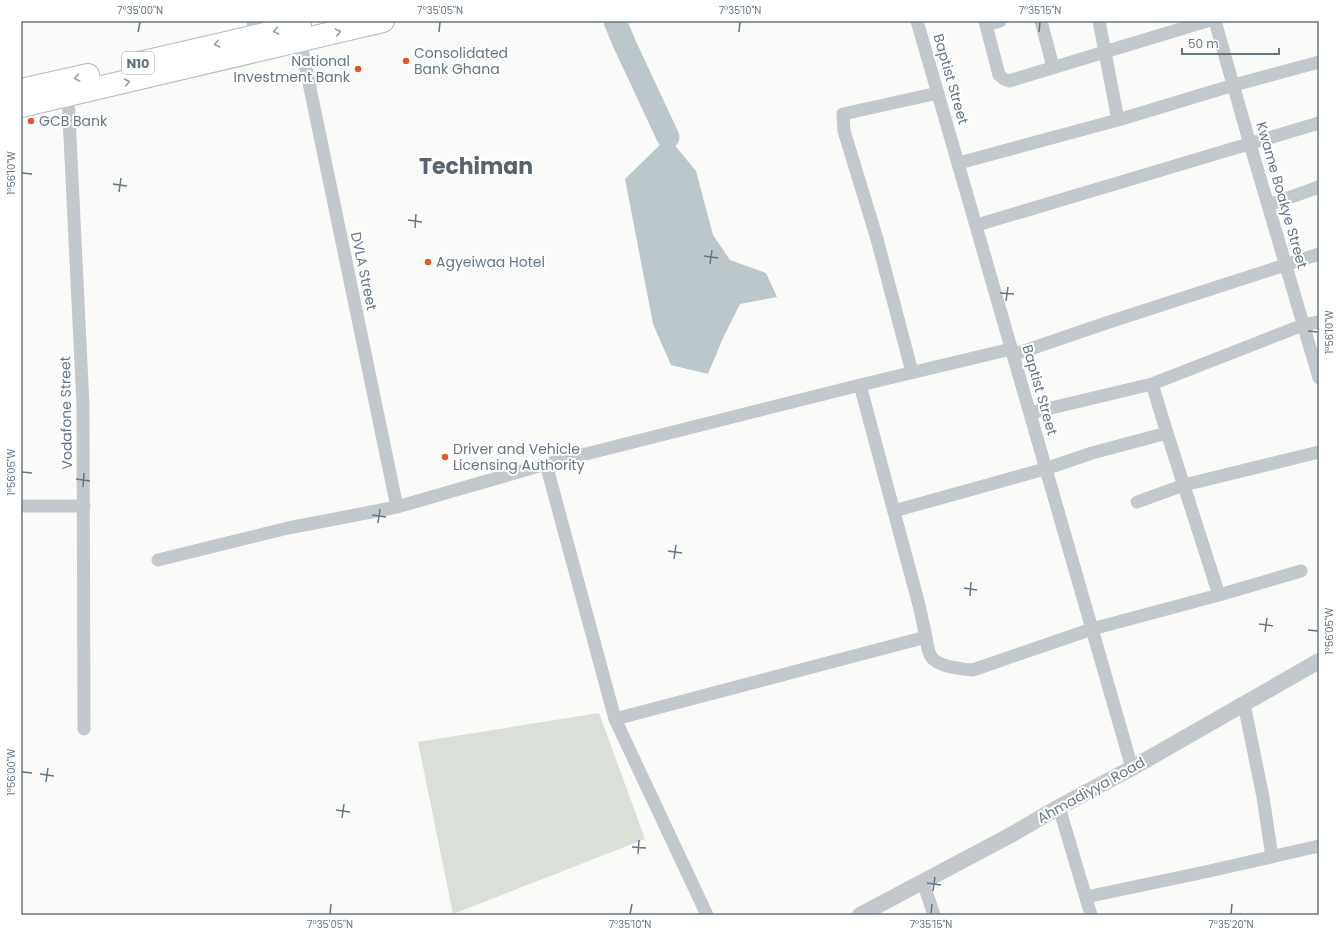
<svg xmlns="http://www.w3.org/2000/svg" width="1340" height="936" viewBox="0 0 1340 936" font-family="Poppins,sans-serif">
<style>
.green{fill:#dadfd7}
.water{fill:#bbc7cb}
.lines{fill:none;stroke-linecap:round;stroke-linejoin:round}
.river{stroke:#bbc7cb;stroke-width:23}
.trunk-casing{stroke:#b4b9bd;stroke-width:24}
.minor{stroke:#c3c8cc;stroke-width:13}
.tertiary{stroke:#c3c8cc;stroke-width:16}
.trunk{stroke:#fff;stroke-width:22}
.oneway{stroke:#939fa8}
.ticks{fill:none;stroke:#657683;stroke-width:1.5}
.poi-dot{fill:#e4572e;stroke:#fff;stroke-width:1.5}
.labels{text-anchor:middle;stroke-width:4;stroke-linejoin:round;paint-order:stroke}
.shield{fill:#fff;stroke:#939fa8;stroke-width:1}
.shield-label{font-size:13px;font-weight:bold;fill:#657683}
.poi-label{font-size:14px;fill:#657683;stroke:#fff;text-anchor:start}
.street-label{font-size:14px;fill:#657683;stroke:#fff}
.town-label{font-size:22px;font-weight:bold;fill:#57646e;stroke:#fff}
.neatline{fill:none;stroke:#657683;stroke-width:1.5}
.ticks-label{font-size:10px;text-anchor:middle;fill:#657683}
</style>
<rect width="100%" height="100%" fill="#fafaf8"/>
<path class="green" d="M599,713L645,839L453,914L418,742Z"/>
<path class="water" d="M668,137L696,171L713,235L730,260L766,273L777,297L740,304L723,338L708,374L671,365L653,324L625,179Z"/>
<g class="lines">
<path class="river" d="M615,21L625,45L668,137"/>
<defs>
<path id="trunk" d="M135,64L300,26
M21,90L88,75
M21,106L383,21"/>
</defs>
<use href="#trunk" class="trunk-casing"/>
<path class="minor" d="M253,21L255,35
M917,21L1132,768
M985,21L999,75L1004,79L1009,81L1207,21
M1041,21L1053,67
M1099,21L1118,120
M1215,21L1250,144L1319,378
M986,25L1000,21
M299,35L397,507
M68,96L83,405L84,729
M959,163L1118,120L1234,85L1319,62
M1268,205L1319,187
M977,225L1319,123
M1013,355L1106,323L1319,254
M912,372L877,239L844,131L843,114L938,93
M1152,384L1167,433L1219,595
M1030,413L1152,384L1303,325L1319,322
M1137,502L1184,485L1319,452
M21,506H84
M894,511L1048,468L1092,453L1167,433
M158,560L288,528L397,507L546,464
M926,637C927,644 928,654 933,659C941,667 962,669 973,670L1092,629L1219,595L1301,571
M1244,704L1263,797L1272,857
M615,719L926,637L919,605L860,385
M1059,807L1091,915
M923,882L934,915
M1086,897L1205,872L1319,846
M707,915L615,719L546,464L860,385L1011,349"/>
<path class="tertiary" d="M860,915L1009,836L1059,807L1132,768L1319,661"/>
<use href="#trunk" class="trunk"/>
</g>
<defs><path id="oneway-chevron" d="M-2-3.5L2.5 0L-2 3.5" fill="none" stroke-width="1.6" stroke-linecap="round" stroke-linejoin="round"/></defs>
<g class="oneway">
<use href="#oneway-chevron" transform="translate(276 31) rotate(168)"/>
<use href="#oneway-chevron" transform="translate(338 32) rotate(-13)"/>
<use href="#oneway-chevron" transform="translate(217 44) rotate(167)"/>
<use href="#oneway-chevron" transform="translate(77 78) rotate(167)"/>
<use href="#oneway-chevron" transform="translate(127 82) rotate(-13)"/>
</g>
<path class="ticks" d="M138,32L140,22M439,32L440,22M739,32L740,22M1039,32L1040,22M22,173L32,174M113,184L127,186M119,192L121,178M408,220L422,222M415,228L416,214M704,256L718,258M710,264L712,250M1000,293L1014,294M1006,301L1008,287M1308,331L1318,332M22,472L32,473M76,479L90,481M83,487L84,473M372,515L386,517M378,523L380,509M668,551L682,553M674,559L676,545M964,588L977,590M970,596L971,582M1259,624L1273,626M1308,630L1318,631M1265,632L1267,618M22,772L32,773M40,774L54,776M46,782L48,768M336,810L350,812M342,818L344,804M632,847L646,848M638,854L639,840M927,883L941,885M933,891L935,877M330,914L331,904M630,914L632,904M931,914L932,904M1231,914L1232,904"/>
<g class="poi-dot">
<circle cx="406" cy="61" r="4"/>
<circle cx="358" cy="69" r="4"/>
<circle cx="31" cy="121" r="4"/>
<circle cx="428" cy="262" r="4"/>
<circle cx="445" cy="457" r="4"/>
</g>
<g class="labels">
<rect class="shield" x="122" y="52" width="32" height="22" rx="3"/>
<g class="shield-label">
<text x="138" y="68">N10</text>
</g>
<g class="poi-label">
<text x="414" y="58">Consolidated<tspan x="414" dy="16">Bank Ghana</tspan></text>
<text x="350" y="66" text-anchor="end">National<tspan x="350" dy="16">Investment Bank</tspan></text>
<text x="39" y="126">GCB Bank</text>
<text x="436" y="267">Agyeiwaa Hotel</text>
<text x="453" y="454">Driver and Vehicle<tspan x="453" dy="16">Licensing Authority</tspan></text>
</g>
<g class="street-label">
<text transform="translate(951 79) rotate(74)" y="5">Baptist Street</text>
<text transform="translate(1282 195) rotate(74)" y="5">Kwame Boakye Street</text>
<text transform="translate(364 271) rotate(78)" y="5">DVLA Street</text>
<text transform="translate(1040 390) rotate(74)" y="5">Baptist Street</text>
<text transform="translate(66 413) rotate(-91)" y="5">Vodafone Street</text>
<text transform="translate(1091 790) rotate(-29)" y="5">Ahmadiyya Road</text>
</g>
<g class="town-label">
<text x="476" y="174">Techiman</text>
</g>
</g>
<rect width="1340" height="936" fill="none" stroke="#ffffff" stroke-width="44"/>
<path d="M1182 48v6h97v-6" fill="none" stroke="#657683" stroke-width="2"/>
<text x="1188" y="48" font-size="12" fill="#657683" stroke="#ffffff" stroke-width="3" paint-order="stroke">50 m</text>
<rect x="22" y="22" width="1296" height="892" class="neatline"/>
<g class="ticks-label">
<text x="140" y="14">7°35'00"N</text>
<text x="440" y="14">7°35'05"N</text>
<text x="740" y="14">7°35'10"N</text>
<text x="1040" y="14">7°35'15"N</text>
<text transform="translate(11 173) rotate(-90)" y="4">1°56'10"W</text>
<text transform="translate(1329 332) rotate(-90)" y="4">1°56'10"W</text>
<text transform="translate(11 472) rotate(-90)" y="4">1°56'05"W</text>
<text transform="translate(1329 631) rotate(-90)" y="4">1°56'05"W</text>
<text transform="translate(11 772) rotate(-90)" y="4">1°56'00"W</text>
<text x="330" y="928">7°35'05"N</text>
<text x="630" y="928">7°35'10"N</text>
<text x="931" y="928">7°35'15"N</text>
<text x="1231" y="928">7°35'20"N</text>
</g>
</svg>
